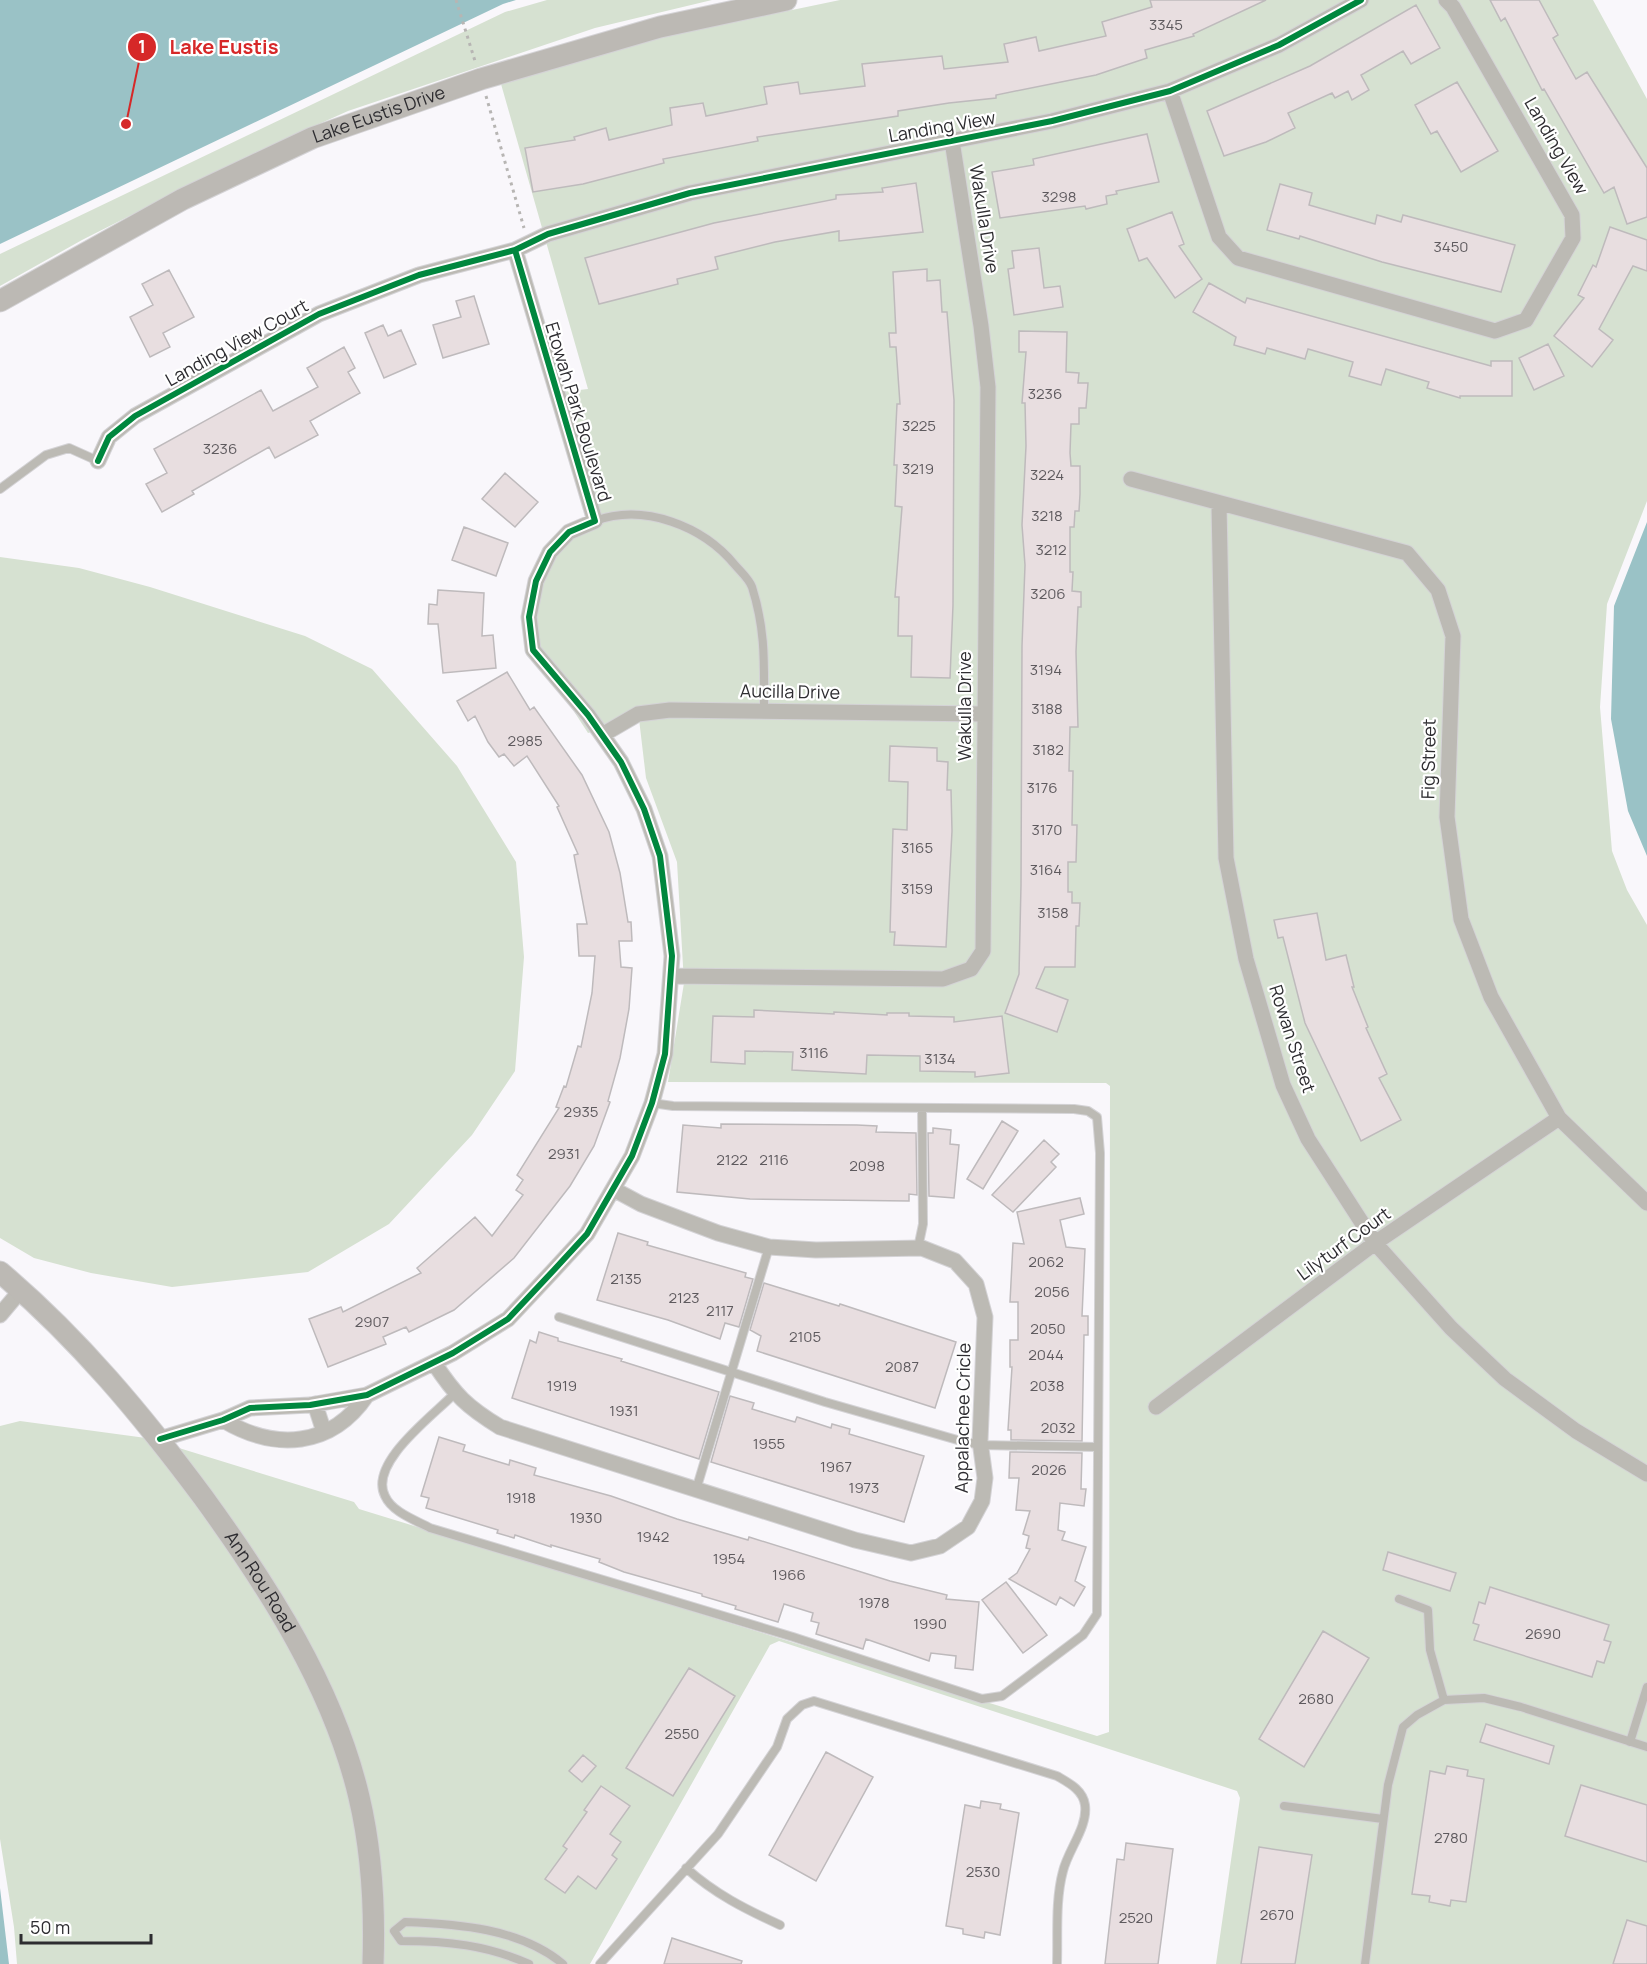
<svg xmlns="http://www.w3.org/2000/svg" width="1647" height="1964" viewBox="0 0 1647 1964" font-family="Manrope,sans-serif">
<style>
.green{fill:#d6e1d1}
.water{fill:#9ac2c6}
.building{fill:#e8dee0;stroke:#bebabc;stroke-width:1.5}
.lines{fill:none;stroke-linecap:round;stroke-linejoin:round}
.lane-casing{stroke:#d4d3d6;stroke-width:10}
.street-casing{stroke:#d4d3d6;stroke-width:17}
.secondary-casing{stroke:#d4d3d6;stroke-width:23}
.path{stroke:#b7b5b3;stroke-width:3;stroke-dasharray:3 4.5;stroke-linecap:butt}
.lane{stroke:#bcbab4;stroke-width:8}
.street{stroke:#bcbab4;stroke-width:15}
.secondary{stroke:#bcb9b4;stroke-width:21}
.cycleway-casing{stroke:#fff;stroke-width:10}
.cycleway{stroke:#00873e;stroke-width:6}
.labels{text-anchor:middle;stroke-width:4.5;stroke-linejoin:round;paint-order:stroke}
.number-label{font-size:15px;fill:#5e5a5e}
.street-label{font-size:18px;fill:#2d2c30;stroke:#fff}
.leader{fill:none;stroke:#d62828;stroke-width:2}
.callout-dot{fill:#d62828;stroke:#fff;stroke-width:2}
.mark-label{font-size:18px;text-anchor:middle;font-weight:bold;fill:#fff}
.callout-label{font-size:20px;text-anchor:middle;font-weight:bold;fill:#d62828;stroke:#fff;stroke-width:4.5;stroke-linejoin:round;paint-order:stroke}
</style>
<rect width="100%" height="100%" fill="#f9f7fb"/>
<path class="green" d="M547,0H712L595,28L348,111L248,156L82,240L0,286V254L505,12Z
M840,0H1593L1647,99V501L1607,604L1600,707L1612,851L1627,890L1647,925V1964H1216L1240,1798L1237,1791L779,1641L770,1645L590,1964H382L350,1735L179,1448L354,1502L359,1509L1097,1736L1109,1732L1110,1086L1106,1083L668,1082L684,983L677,862L646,778L639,719L588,733L545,667L526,625L537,569L591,516L562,392L588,389L501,84L662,37Z
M0,557L79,568L150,587L305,636L372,669L457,766L516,862L524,957L515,1071L472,1135L389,1224L308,1272L172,1287L91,1273L34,1258L0,1238Z
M20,1421L146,1438C242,1568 344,1702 362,1868C366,1900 364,1933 364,1964H17L14,1927L0,1839V1426Z"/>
<path class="water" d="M0,0H516L503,4L0,244Z
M1647,522V856L1628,811L1611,719L1614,606Z
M0,1888L9,1964H0Z"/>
<path class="building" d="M1150,0H1266L1193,34L1194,36L1145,50L1147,58L1096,75L996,95V98L949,103L898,111V116L757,137L758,141L663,159L664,163L583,184L533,192L525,148L575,140L574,137L606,128L609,140L672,125L670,108L703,103L706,116L767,104L764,87L798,82L800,94L865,86L862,64L942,56L944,69L1008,62L1004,44L1036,37L1039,51L1106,36L1102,22L1152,7Z
M1490,0H1539L1558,35L1553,38L1576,79L1587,72L1647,168V217L1627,224L1614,187L1604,193L1544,89L1542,90L1505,18L1501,21Z
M1416,5L1440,48L1411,64L1403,51L1361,75L1369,90L1352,100L1348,91L1335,98L1332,93L1288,113L1295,128L1266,142L1224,156L1207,111L1310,66Z
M1457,82L1498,151L1461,172L1437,131L1431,134L1415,105Z
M1147,134L1159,182L1116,191L1117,194L1106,196L1107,204L1086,209L1085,206L1000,218L992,172L1034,165L1033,159Z
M916,183L923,232L839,241V231L775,242L715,257L718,269L677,279L678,284L599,304L585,258L714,223L836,199V195L883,192L882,188Z
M1280,184L1312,193L1309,205L1361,220L1375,224L1377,215L1401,222L1403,215L1515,245L1501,292L1382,262L1300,236L1299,239L1267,230Z
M1172,212L1184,244L1179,246L1202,279L1175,298L1147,258L1139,261L1127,229Z
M1610,227L1647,240V271L1633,266L1599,329L1613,340L1592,367L1554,336L1584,298L1578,295L1593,265L1596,267Z
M1039,248L1044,288L1060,286L1063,307L1014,315L1008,269L1014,268L1012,251Z
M927,269V281L940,280L942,312H947L954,400L953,605L950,678L911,677L912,636H898L899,597H895L902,507L895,506L897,465H894L897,404H900L896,347H890L889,333H896L893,272Z
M169,270L194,317L163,333L170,347L150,357L130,317L153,305L142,284Z
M1209,283L1245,303L1247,298L1491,366V361H1512V396H1460V398L1427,388L1429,382L1386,369L1381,385L1349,376L1353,362L1308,349L1305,359L1267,348L1265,354L1234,345L1236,337L1193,312Z
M474,296L489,344L443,358L433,325L461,317L456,301Z
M383,325L388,336L401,330L416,364L384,378L365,333Z
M1019,331L1067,332L1066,372L1079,373L1078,383H1088L1086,408H1079V424H1071L1070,453L1071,466H1080V494L1079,511H1075L1074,527H1070V572H1073L1072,591L1081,592V607H1078L1076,652L1078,727H1070L1069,771H1073L1072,825H1077L1076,862H1068V892H1072V903H1080L1079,926H1076L1075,967H1045L1036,988L1068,1000L1057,1032L1005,1013L1019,974L1021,885L1022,646L1025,565L1022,525L1026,446L1025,403H1022L1026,352H1019Z
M1548,344L1564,376L1534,390L1519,358Z
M344,347L355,368L348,372L360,393L310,421L318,435L275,458L269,447L192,491L194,494L162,512L146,484L167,473L154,449L261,390L273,411L318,387L307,368Z
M505,473L538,502L515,527L482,499Z
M464,527L508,543L496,576L452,560Z
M438,590L484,593L482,636L493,635L496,668L443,673L438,624H428L429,604L437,605Z
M507,672L530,710L534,707L582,775L609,832L620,873L628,922H631L632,941H619L621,967L632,968L629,1009L620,1058L608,1101L610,1102L594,1146L570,1186L514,1258L454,1310L409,1332L406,1327L383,1337L386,1344L328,1367L309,1319L341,1307L343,1312L421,1273L417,1268L475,1217L492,1236L523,1195L516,1190L523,1180L517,1175L559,1108L556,1107L564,1086L566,1087L578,1046L581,1047L592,993L595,956H579L577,924H587L574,855L578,854L557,807L559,806L527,756L514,766L504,754L499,757L488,742L475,716L468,721L457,701Z
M890,746L937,748V761L948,762L947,790H951L952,831L946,947L894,945L895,932H890L893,829L907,830L908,782L889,781Z
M1317,913L1326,960L1346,955L1354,987H1352L1368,1027L1366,1028L1387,1074L1379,1078L1401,1120L1361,1141L1305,1023L1283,937L1278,938L1274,920Z
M754,1010L834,1014V1012L887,1015V1013H909V1016L954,1017V1022L1002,1016L1009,1073L975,1077V1072L920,1071V1056L867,1055L866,1074L792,1070L793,1052L745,1051V1064L711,1062L713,1016L754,1017Z
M1002,1121L1018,1131L983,1189L967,1179Z
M721,1124L857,1125L877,1126L876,1132L916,1133L917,1195L909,1194V1201L750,1199L677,1192L683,1125L721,1128Z
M933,1128L951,1130L950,1144L959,1145L954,1198L929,1196L928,1133H933Z
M1044,1140L1059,1154L1051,1162L1056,1167L1013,1212L992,1195Z
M1080,1198L1084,1214L1060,1220L1066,1247L1085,1249L1082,1316H1088V1335H1084L1082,1441L1011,1440V1430H1008L1012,1367H1010V1340H1018V1302H1010L1012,1263L1013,1243L1024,1244L1017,1212Z
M618,1233L648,1242L647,1245L746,1273L745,1277L753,1279L739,1327L725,1323L720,1339L668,1320L597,1300Z
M764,1283L839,1306L840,1304L956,1342L935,1408L757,1351L761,1336L750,1330Z
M539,1332L558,1338V1341L622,1359L621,1361L719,1392L699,1459L512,1398L530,1340L536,1343Z
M730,1396L754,1403L752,1409L795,1422L797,1417L831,1428L832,1424L850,1429L849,1434L924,1456L904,1522L711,1462Z
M439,1437L465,1445L463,1451L509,1465L510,1460L536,1468L534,1475L611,1496L677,1519L748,1540L749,1537L890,1581L947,1595L946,1599L979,1602L973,1670L955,1668L956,1656L931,1653L929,1661L866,1639L863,1649L816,1634L819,1623L811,1621L813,1613L784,1604L778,1622L735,1609L736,1606L702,1596V1594L624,1572L599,1562L600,1559L551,1545V1547L515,1535L514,1538L497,1533L498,1530L426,1508L429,1498L421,1496Z
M1010,1452L1082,1453L1081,1489H1086L1084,1506L1060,1503L1058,1530L1065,1532L1062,1540L1086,1547L1075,1581L1085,1587L1074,1606L1060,1597L1056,1605L1009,1579L1017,1573L1030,1549L1026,1548L1029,1536L1023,1534L1030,1511L1016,1510L1019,1478H1009Z
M1388,1552L1456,1573L1450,1591L1383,1570Z
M1006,1582L1047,1635L1023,1653L982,1600Z
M1490,1587L1609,1625L1604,1640L1611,1642L1604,1663L1597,1661L1592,1677L1474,1640L1479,1625L1473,1623L1479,1602L1485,1604Z
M1323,1631L1369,1658L1304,1767L1259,1739Z
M689,1668L735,1696L673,1796L626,1768Z
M1486,1724L1554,1746L1549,1764L1480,1742Z
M826,1752L873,1777L816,1881L769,1855Z
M583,1755L596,1766L582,1782L569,1771Z
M1447,1766L1468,1770L1467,1776L1484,1779L1466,1902L1451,1900L1450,1906L1429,1902L1430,1896L1412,1894L1430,1771L1445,1774Z
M1581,1785L1647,1805V1862L1565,1836Z
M601,1786L630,1806L610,1834L621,1842L612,1855L617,1859L596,1889L578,1876L565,1893L545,1879L567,1849L563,1846L587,1812L584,1810Z
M981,1801L1001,1804L1000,1809L1019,1813L1000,1935L985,1932L984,1938L963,1934V1929L946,1926L965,1805L980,1808Z
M1126,1843L1173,1849L1158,1964H1105L1117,1859L1124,1860Z
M1259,1847L1312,1855L1295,1964H1241Z
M1627,1920L1647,1926V1964H1613Z
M672,1938L742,1961L741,1964H664Z"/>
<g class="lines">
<defs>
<path id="lane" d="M0,489L46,455L69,448L98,461
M595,521C644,503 703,526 735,565C741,572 749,579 752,587C766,631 764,665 764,710
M918,1248L923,1224L922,1108
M559,1317L825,1402L961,1441L981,1445L1097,1447
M454,1394C434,1415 368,1463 385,1496C392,1512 415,1520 430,1528L793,1637L982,1699L1002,1696L1083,1635L1097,1614L1100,1153L1097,1117L1088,1111L1074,1109L673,1106L652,1103
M696,1490L769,1247
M1399,1599L1428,1610L1430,1650L1444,1700
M1630,1742L1647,1687
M1284,1806L1383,1819
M686,1868C715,1894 745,1909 780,1925
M529,1964C487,1945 447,1941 401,1941L394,1931L405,1922C457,1924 520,1928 563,1964
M600,1964L718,1834L777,1747L787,1719L802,1705L814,1701L1057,1776C1069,1783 1083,1790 1085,1805C1088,1827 1068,1850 1063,1871C1055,1901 1058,1934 1057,1964
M1365,1964L1388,1785L1403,1727L1417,1715L1444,1700L1484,1698L1521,1707L1647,1747"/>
<path id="street" d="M1170,91L1219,237L1238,258L1495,331L1526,320L1573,238L1572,215L1453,7L1446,0
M98,461L109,437L135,416L319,314L419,275L515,250L548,234L690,193L1052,121L1170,91L1279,45L1361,0
M1131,479L1407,553L1438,590L1453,636L1447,817L1461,919L1491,997L1559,1118L1647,1203
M1219,505L1226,858L1246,959L1283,1085L1308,1139L1375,1243L1451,1328L1505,1379L1576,1431L1647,1474
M602,735L638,714L670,710L984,714
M671,976L943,979L971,969L983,951L988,387L981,326L952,141
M0,1315L21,1290
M434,1363C455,1395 467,1407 500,1427L855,1540L911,1553L940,1546L968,1527L982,1501L985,1478L980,1441L985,1317L976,1284L955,1261L922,1248L816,1250L769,1247L718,1233L641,1204L615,1190
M315,1404L324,1432
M1156,1407L1375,1243L1559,1118
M223,1420C275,1451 331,1448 367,1395
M160,1439L223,1420L250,1408L310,1405L367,1395L453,1353L508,1319L553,1271L587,1234L632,1156L652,1103L665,1054L672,956L660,856L644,809L621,762L588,715L533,650L529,617L536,581L550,552L569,532L595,521L515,250"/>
<g id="secondary">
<path id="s1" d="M0,301L183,199L312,138L481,79L660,27L786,0"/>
<path id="s2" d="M0,1272C78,1338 142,1415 203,1497C269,1588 333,1687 359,1797C372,1852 375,1908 373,1964"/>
</g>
</defs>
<use href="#lane" class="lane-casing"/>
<use href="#street" class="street-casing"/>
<use href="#secondary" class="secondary-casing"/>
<path class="path" d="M456,0L475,61
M486,96L524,228"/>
<use href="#lane" class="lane"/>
<use href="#street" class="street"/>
<use href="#secondary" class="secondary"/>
<defs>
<path id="cycleway" d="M98,461L109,437L135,416L319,314L419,275L515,250L548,234L690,193L1052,121L1170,91L1279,45L1361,0
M160,1439L223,1420L250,1408L310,1405L367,1395L453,1353L508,1319L553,1271L587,1234L632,1156L652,1103L665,1054L672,956L660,856L644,809L621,762L588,715L533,650L529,617L536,581L550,552L569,532L595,521L515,250"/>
</defs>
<use href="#cycleway" class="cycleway-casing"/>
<use href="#cycleway" class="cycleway"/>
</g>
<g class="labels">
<g class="number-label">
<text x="1166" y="30">3345</text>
<text x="1059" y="202">3298</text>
<text x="1451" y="252">3450</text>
<text x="1045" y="399">3236</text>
<text x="919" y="431">3225</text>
<text x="220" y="454">3236</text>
<text x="918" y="474">3219</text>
<text x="1047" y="480">3224</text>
<text x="1047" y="521">3218</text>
<text x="1051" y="555">3212</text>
<text x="1048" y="599">3206</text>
<text x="1046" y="675">3194</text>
<text x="1047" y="714">3188</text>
<text x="525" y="746">2985</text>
<text x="1048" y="755">3182</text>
<text x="1042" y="793">3176</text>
<text x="1047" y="835">3170</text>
<text x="917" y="853">3165</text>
<text x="1046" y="875">3164</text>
<text x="917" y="894">3159</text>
<text x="1053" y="918">3158</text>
<text x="814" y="1058">3116</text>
<text x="940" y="1064">3134</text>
<text x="581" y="1117">2935</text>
<text x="564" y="1159">2931</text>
<text x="732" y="1165">2122</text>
<text x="774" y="1165">2116</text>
<text x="867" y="1171">2098</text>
<text x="1046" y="1267">2062</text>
<text x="626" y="1284">2135</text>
<text x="1052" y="1297">2056</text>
<text x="684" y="1303">2123</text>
<text x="720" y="1316">2117</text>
<text x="372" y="1327">2907</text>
<text x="1048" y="1334">2050</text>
<text x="805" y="1342">2105</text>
<text x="1046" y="1360">2044</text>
<text x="902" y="1372">2087</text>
<text x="562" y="1391">1919</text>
<text x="1047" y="1391">2038</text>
<text x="624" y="1416">1931</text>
<text x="1058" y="1433">2032</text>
<text x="769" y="1449">1955</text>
<text x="836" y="1472">1967</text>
<text x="1049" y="1475">2026</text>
<text x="864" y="1493">1973</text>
<text x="521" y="1503">1918</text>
<text x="586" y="1523">1930</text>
<text x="653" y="1542">1942</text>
<text x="729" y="1564">1954</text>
<text x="789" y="1580">1966</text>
<text x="874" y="1608">1978</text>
<text x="930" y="1629">1990</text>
<text x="1543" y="1639">2690</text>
<text x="1316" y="1704">2680</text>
<text x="682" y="1739">2550</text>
<text x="1451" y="1843">2780</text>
<text x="983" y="1877">2530</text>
<text x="1277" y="1920">2670</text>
<text x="1136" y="1923">2520</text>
</g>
<g class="street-label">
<text dy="6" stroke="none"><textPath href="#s1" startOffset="423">Lake Eustis Drive</textPath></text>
<text transform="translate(942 127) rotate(-10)" y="6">Landing View</text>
<text transform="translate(1556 146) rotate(60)" y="6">Landing View</text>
<text transform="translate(984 219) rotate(81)" y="6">Wakulla Drive</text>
<text transform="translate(237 343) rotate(-29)" y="6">Landing View Court</text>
<text transform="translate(578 412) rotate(73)" y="6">Etowah Park Boulevard</text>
<text transform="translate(790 692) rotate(1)" y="6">Aucilla Drive</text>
<text transform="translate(965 706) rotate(-90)" y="6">Wakulla Drive</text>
<text transform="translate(1429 759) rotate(-89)" y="6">Fig Street</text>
<text transform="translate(1292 1039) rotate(72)" y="6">Rowan Street</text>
<text transform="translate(1344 1244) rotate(-36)" y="6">Lilyturf Court</text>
<text transform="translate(963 1418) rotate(-89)" y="6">Appalachee Cricle</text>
<text dy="6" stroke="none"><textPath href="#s2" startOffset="406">Ann Rou Road</textPath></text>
</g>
</g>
<path class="leader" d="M126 124L142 47"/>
<g class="callout-dot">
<circle cx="126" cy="124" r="6"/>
<circle cx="142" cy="47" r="15"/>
</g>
<g class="mark-label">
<text x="142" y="53">1</text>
</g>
<g class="callout-label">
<text x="224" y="54">Lake Eustis</text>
</g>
<path d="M21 1934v9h130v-9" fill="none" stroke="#2d2c30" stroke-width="3"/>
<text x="30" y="1934" font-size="18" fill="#2d2c30" stroke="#ffffff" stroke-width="4.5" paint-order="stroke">50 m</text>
</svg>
